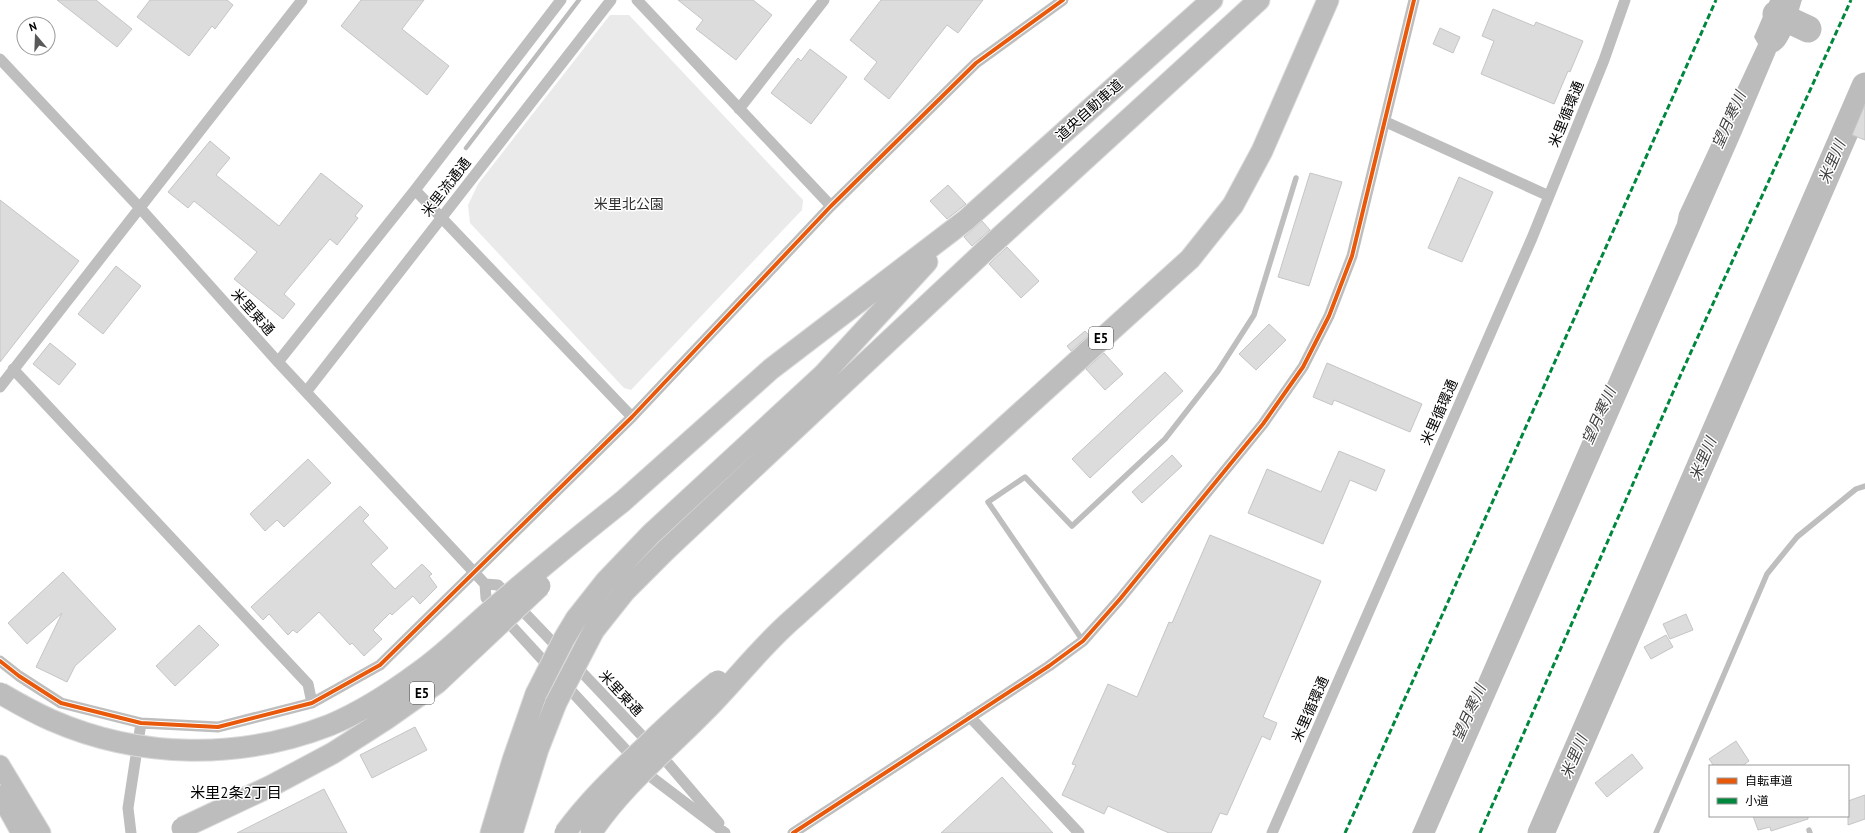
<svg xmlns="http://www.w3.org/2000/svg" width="1865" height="833" viewBox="0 0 1865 833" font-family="'PT Sans','Noto Sans JP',sans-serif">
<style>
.green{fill:#eaeaea}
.water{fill:#bcbcbc}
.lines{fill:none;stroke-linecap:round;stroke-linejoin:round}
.stream{stroke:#bcbcbc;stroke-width:4.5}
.river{stroke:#bcbcbc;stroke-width:27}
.building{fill:#dcdcdc;stroke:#c5c5c5}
.trunk-casing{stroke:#dbdbdb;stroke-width:21}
.motorway-casing{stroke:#dbdbdb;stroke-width:23}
.service{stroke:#bebebe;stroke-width:5.5}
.minor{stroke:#bebebe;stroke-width:11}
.trunk{stroke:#bdbdbd;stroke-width:19}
.motorway{stroke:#bdbdbd;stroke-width:21}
.motorway-bridge-casing{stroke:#dbdbdb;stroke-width:23;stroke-linecap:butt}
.motorway-bridge{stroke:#bdbdbd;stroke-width:21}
.quiet{stroke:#00873e;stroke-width:3;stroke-dasharray:6 3;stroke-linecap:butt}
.cycleway-casing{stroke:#fff;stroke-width:6}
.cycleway{stroke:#e8590c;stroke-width:4}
.labels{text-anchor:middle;stroke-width:3;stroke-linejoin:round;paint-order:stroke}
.shield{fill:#fff;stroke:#4c4c4c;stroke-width:1}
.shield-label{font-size:13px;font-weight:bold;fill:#000}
.street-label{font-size:14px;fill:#000;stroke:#fff}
.park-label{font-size:14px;fill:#2f2f2f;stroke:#fff}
.water-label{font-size:15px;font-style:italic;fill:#404040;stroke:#fff}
.neighbourhood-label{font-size:15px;fill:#000;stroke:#fff}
</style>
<rect width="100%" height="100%" fill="#fff"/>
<path class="green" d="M610,15H629L803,200L802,210L631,390L624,388L470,223L468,205L478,184Z"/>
<path class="water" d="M1770,0H1802C1797,15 1791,46 1776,52L1741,135L1435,833H1412L1677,223L1679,213L1758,44L1754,37Z"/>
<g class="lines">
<path class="stream" d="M466,148L579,0"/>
<path class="river" d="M1776,14L1808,29
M1541,833L1865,86"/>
</g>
<path class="building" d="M57,0H96L132,29L117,47Z
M150,0H227L233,5L215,29L212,26L189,56L137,17Z
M361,0H424L402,29L449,66L427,95L341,26Z
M678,0H753L772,15L736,60L696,29L703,20Z
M881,0H983L958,33L947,25L889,99L864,79L877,62L850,40Z
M1493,9L1534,26L1536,22L1583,41L1570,72L1568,71L1554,104L1481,74L1494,41L1482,36Z
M1440,28L1460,37L1453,53L1433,44Z
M810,49L847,77L811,124L771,93L798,58L801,61Z
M1865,104V140L1852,135Z
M210,141L230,158L216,175L279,226L321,173L363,206L355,216L358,218L337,245L330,239L284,294L295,304L283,319L234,279L257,252L194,201L188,208L168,192Z
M1310,173L1342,182L1309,286L1278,277Z
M1459,177L1493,192L1462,262L1428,248Z
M948,185L966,204L947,219L930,201Z
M0,200L79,261L0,362Z
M982,221L990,230L972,246L964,237Z
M1007,247L1039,281L1021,298L989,264Z
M116,266L141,286L103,334L78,314Z
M1269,324L1286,340L1256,370L1239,354Z
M1085,331L1089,335L1071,351L1067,346Z
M50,343L76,364L59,385L33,364Z
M1104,353L1123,374L1105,390L1086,369Z
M1327,363L1422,404L1410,432L1334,400L1332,405L1313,397Z
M1165,372L1183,391L1090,478L1072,459Z
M1339,451L1385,470L1376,491L1350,480L1323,544L1248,513L1267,469L1321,492Z
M1172,455L1182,466L1142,503L1132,492Z
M308,459L331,483L284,527L277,520L265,531L250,514Z
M360,506L369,515L363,521L388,548L371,564L395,589L422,564L432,574L429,576L437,587L420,604L413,596L392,615L390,613L373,630L382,639L364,656L352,643L350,645L319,612L297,633L293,630L288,635L269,614L263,620L251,607Z
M1210,535L1321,581L1263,717L1277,723L1270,740L1262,736L1227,815L1220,813L1211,833H1169L1108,806L1104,814L1062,795L1076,765L1072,764L1108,684L1137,697L1169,622L1172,623Z
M63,572L116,629L75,666L67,682L36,667L62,613L27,644L8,623Z
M1686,614L1693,630L1670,639L1663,624Z
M199,625L219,645L175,686L156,666Z
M1666,635L1673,647L1651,659L1644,647Z
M415,727L427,750L372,778L360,755Z
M1736,741L1749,761L1742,766H1714L1709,759Z
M1632,754L1643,768L1607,797L1595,783Z
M1002,777L1053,833H941Z
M324,789L347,833H237Z
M1865,795V819L1848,825V801Z
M1753,816H1808V819L1771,831L1770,827L1758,830Z"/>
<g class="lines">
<defs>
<path id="trunk" d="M0,765L41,833
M0,795L21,833"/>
<path id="motorway" d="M622,502L771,369L966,220L1212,0
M795,617L1190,259L1233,205L1262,151L1328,0
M576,619L606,581L651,534L823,375L927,262
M594,630L625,591L666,550L989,247L1259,0
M491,833L513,760L536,694
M512,833L538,749L556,703"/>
</defs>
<use href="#trunk" class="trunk-casing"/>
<use href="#motorway" class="motorway-casing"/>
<path class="service" d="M1083,641L988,502L1025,477L1072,526L1165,439L1218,371L1254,315L1296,178
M1809,830L1810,833
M1656,833L1767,574L1797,537L1856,489L1865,486"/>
<path class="minor" d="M637,0L831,206
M0,59L140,208L278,362L485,584L486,598L551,669
M739,109L824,0
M1386,122L1549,196
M415,190L632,417
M278,362L415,190L561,0
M13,369L308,684L312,703
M0,387L302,0
M306,392L611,0
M485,584L498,585L562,652
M0,661L19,676L61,703L141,723L218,727L312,703L380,665L632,417L831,206L976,63L1063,0
M574,664L666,761L719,823
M563,682L650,776L725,833
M970,717L1079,833
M131,833L128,808L141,723
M793,833L1049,666L1083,641L1120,599L1263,424L1303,367L1329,316L1352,256L1414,0
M1272,833L1532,238L1604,60L1625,0"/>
<use href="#trunk" class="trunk"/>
<use href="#motorway" class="motorway"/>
<defs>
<path id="motorway-bridge" d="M0,693C17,703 33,712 51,720C140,759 240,760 330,725C361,712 392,692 419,672C446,653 470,628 495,607C537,571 579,536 622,502
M536,694L564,639L576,619
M556,703L594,630
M182,828L271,786L333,753L386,719L437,683L540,586
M565,833C589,800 618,773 647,745C670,723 693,701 718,681
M591,833C622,786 666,751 705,711C736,680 762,645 795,617"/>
</defs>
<use href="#motorway-bridge" class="motorway-bridge-casing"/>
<use href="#motorway-bridge" class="motorway-bridge"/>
<path class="quiet" d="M1345,833L1716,0
M1480,833L1681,374L1851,0"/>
<defs>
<path id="cycleway" d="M0,661L19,676L61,703L141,723L218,727L312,703L380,665L632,417L831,206L976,63L1063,0
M793,833L1049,666L1083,641L1120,599L1263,424L1303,367L1329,316L1352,256L1414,0"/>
</defs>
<use href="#cycleway" class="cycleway-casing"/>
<use href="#cycleway" class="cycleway"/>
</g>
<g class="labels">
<g class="shield">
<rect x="1089" y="327" width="24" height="22" rx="3"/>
<rect x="410" y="682" width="24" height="22" rx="3"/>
</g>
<g class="shield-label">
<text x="1101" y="343">E5</text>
<text x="422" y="698">E5</text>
</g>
<g class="street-label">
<text transform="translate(1089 110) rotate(-42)" y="5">道央自動車道</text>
<text transform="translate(1566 114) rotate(-68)" y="5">米里循環通</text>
<text transform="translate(446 187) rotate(-52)" y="5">米里流通通</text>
<text transform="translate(253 312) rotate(48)" y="5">米里東通</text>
<text transform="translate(1439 412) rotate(-66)" y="5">米里循環通</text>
<text transform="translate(621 693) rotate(47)" y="5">米里東通</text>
<text transform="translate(1310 709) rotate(-66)" y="5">米里循環通</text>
</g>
<g class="park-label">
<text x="629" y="209">米里北公園</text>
</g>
<g class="water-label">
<text transform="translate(1729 120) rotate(-66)" y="5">望月寒川</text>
<text transform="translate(1832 162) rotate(-67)" y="5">米里川</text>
<text transform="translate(1599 416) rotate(-66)" y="5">望月寒川</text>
<text transform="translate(1703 459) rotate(-67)" y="5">米里川</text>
<text transform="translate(1469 713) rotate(-66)" y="5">望月寒川</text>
<text transform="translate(1574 757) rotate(-67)" y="5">米里川</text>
</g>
<g class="neighbourhood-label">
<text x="236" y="798">米里2条2丁目</text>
</g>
</g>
<rect x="1709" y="765" width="140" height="52" fill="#ffffff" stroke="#999999"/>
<rect x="1717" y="778" width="20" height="6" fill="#e8590c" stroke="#999999"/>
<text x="1745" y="785" font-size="12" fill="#000000">自転車道</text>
<rect x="1717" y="798" width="20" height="6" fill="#00873e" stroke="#999999"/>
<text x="1745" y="805" font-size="12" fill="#000000">小道</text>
<g transform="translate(36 36) rotate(341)"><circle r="19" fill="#ffffff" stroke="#999999"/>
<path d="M0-3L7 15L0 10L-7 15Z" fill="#595959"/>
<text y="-6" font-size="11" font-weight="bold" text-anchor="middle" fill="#000000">N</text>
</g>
</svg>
